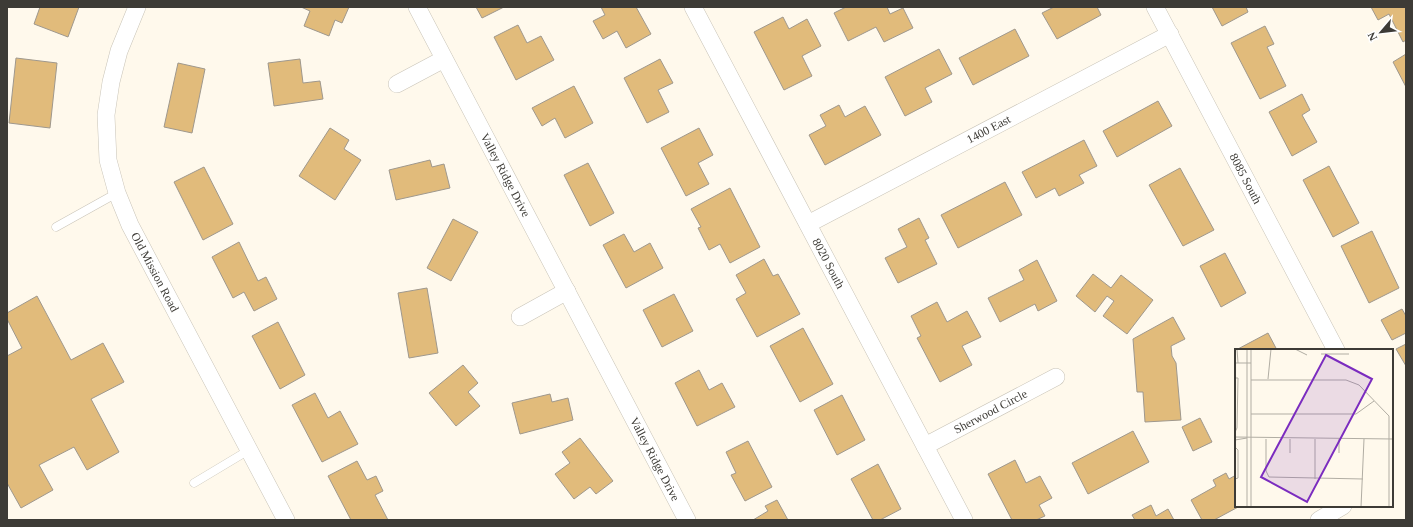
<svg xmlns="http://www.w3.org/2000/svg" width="1413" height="527" viewBox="0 0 1413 527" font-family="Georgia,serif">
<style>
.building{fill:#e1bb7b;stroke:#9f988d}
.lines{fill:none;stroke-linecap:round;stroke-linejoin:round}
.service-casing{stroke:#c9c4b8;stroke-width:9}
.minor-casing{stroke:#c9c4b8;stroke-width:18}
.service{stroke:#fff;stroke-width:8}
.minor{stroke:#fff;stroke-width:17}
.labels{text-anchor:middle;stroke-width:3;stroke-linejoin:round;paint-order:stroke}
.street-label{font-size:12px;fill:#3d3b36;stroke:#fff}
.inset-road{fill:none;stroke:#b1ada3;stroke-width:1}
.view{fill:#7b2cbf;fill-opacity:0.15;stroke:#7b2cbf;stroke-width:2}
.inset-edge{fill:none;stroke:#3d3b36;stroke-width:2}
</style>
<rect width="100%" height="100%" fill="#fff9ec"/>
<path class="building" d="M40,7H79L68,37L34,24Z
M301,7H349L342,23L335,20L329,36L304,26L310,11Z
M476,7H504L482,18Z
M601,7H636L651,34L626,48L617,31L603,39L593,21L605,15Z
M846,7H887L890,14L903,8L913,28L884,42L876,27L848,41L834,13Z
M1054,7H1097L1101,15L1057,39L1042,13Z
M1212,7H1246L1248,12L1222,26Z
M1371,7H1406V40L1403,42L1389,14L1378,20Z
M783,17L789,29L807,19L821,46L802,56L812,76L784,90L754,32Z
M518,25L527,43L541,36L554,60L516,80L494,37Z
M1265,26L1274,44L1267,47L1286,86L1260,99L1231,43Z
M1015,29L1029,56L973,85L959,58Z
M939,49L952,74L925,88L932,102L905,116L885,77Z
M1406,54V87L1393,62Z
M16,58L57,63L50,128L9,123Z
M300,59L303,83L320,81L323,99L274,106L268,63Z
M660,59L673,83L658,90L669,112L647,123L624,78Z
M178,63L205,69L192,133L164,127Z
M574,86L593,123L565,138L555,118L542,126L532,108Z
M1302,94L1310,110L1302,115L1317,142L1292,156L1269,112Z
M1158,101L1172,126L1117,157L1103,131Z
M839,105L845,117L865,106L881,135L825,165L809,135L826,126L820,115Z
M330,128L349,140L344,149L361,160L335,200L299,176Z
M699,128L713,155L698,163L709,184L686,196L661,148Z
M1084,140L1097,166L1079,175L1084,183L1059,196L1055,188L1036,198L1022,172Z
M430,160L432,167L444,164L450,188L396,200L389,170Z
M588,163L614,213L590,226L564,175Z
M1329,166L1359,223L1333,237L1303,180Z
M204,167L233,224L203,240L174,182Z
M1180,168L1214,230L1183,246L1149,185Z
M1005,182L1022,215L958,248L941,215Z
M730,188L760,247L730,263L720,244L709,250L698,228L701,227L691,209Z
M919,218L929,238L925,240L937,264L898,283L885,258L907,247L898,229Z
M453,219L478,232L451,281L427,268Z
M1372,231L1399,288L1369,303L1341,246Z
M624,234L634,252L650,243L663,268L626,288L603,245Z
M239,242L258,281L266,277L277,299L254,311L244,292L233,298L212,257Z
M1225,253L1246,293L1221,307L1200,266Z
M764,259L773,276L778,274L800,314L757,337L736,299L746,293L736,275Z
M1037,260L1057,301L1038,311L1035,304L1000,322L988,298L1024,280L1019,270Z
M1093,274L1111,288L1121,275L1153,300L1127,334L1103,316L1114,301L1107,296L1095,312L1076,296Z
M427,288L438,353L409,358L398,293Z
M674,294L693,331L662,347L643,310Z
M37,296L71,360L103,343L124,382L91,399L119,452L87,470L74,447L39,465L53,490L21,508L7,483V356L22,348L7,319V313Z
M937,302L947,322L967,311L981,337L962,346L972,365L940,382L917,338L921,336L911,316Z
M1402,309L1406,316V333L1392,340L1381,320Z
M1173,317L1185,339L1171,346L1172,356L1176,363L1181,420L1145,422L1143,392H1137L1133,339Z
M278,322L305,375L280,389L252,336Z
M803,328L833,384L800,402L770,346Z
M1268,333L1277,350H1236Z
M1406,344V366L1396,349Z
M463,365L478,383L468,392L480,406L456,426L429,393Z
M699,370L709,390L722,383L735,407L697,426L675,383Z
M315,393L328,418L340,411L358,444L322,462L292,405Z
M550,394L552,402L568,398L573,420L520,434L512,403Z
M842,395L865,440L837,455L814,410Z
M1200,418L1212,442L1193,451L1182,427Z
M1133,431L1149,462L1088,494L1072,463Z
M580,438L613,481L596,494L590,487L574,499L555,474L570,463L562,452Z
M748,441L772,487L745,501L731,475L736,473L726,452Z
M1015,460L1026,483L1040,476L1052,498L1039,505L1045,516L1036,520H1012L988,474Z
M357,461L367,480L376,476L383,491L375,495L388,520H351L328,476Z
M878,464L901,509L880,520H873L851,479Z
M1226,473L1229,479L1236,475V506H1240L1214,520H1202L1191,500L1216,486L1213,480Z
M777,500L788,520H753L768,511L765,506Z
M1151,505L1156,516L1168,509L1174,520H1135L1132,515Z"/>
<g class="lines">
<defs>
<path id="service" d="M56,227L117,193
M194,483L249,450"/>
<g id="minor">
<path id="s1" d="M137,7L119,51L111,82L106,115L108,160L117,193L130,225L286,520"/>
<path id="s2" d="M417,7L687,520"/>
<path id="s3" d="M693,7L964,520"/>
<path id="s4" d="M1155,7L1336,350"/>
<path d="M397,84L444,59"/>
<path id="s5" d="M808,224L1170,34"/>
<path d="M520,317L567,291"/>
<path id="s6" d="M925,446L1056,377"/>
<path d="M1319,520L1343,506"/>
</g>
</defs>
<use href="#service" class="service-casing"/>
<use href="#minor" class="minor-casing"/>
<use href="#service" class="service"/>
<use href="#minor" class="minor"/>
</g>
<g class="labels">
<g class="street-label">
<text dy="4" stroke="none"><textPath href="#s5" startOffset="204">1400 East</textPath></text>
<text dy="4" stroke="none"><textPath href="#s2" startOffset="190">Valley Ridge Drive</textPath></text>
<text dy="4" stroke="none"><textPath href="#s4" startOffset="194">8085 South</textPath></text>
<text dy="4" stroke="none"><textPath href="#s3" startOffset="290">8020 South</textPath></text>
<text dy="4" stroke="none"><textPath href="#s1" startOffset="280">Old Mission Road</textPath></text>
<text dy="4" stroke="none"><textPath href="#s6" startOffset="74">Sherwood Circle</textPath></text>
<text dy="4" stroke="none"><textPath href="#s2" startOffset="511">Valley Ridge Drive</textPath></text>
</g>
</g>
<g transform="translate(1235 349)">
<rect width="158" height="158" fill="#fff9ec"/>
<path class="inset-road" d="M2,0L3,14M60,0L72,6M86,5H114M0,14H16M0,29H3L2,79L0,83M33,30L36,0M16,31H111L124,36L154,67V158M16,65H121L139,52M0,88L158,90M31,90V122L34,128L128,130M0,91L12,89M0,98L3,101V129L0,130M55,104V90M104,104V90M80,130V90M12,158V0M16,158V0M30,158H126M126,158L129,90"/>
<path class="view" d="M91,6L137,30L72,153L26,128Z"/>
<rect width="158" height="158" class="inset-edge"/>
</g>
<rect width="1413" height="527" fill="none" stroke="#3d3b36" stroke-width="16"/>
<g transform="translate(1381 32) rotate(242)" stroke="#ffffff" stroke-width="3" paint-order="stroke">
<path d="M0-3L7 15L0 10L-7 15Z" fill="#3d3b36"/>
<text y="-6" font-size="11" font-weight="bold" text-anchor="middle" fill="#3d3b36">N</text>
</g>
</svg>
